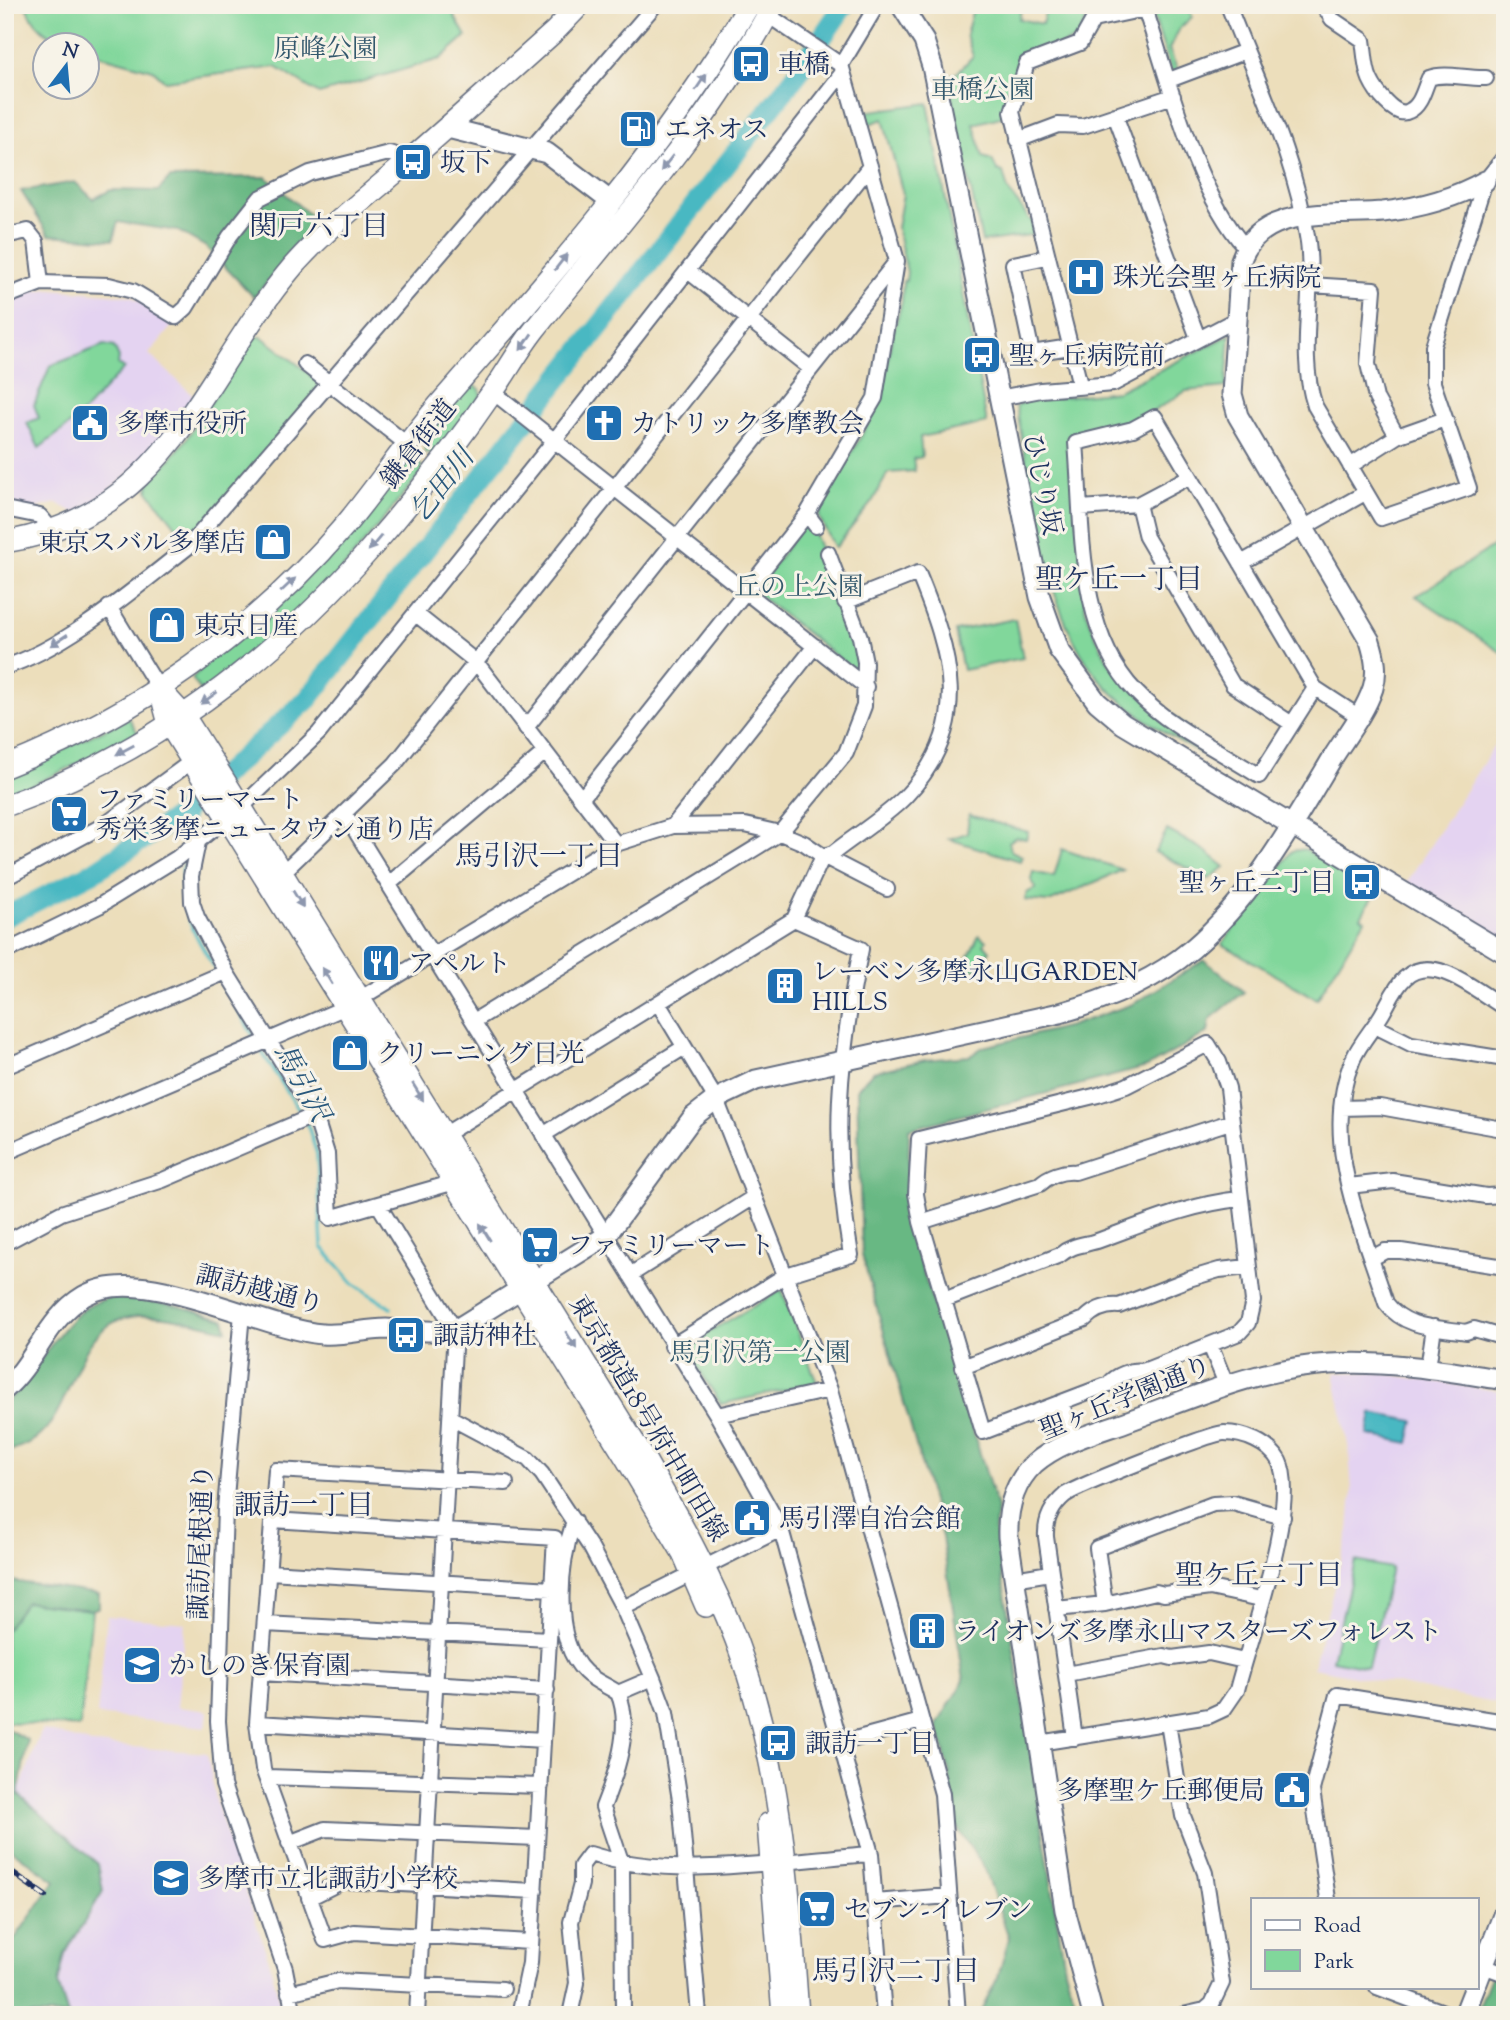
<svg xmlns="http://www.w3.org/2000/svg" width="1510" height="2020" viewBox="0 0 1510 2020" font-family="'Sorts Mill Goudy','Noto Serif JP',serif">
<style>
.built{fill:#e4d3f1}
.green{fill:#81d79b;stroke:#4e837c;stroke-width:2}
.forest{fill:#68b883;stroke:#427470;stroke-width:2}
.water{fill:#4ab8c2;stroke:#327490;stroke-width:2}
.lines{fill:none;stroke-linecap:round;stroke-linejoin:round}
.stream{stroke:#4ab8c2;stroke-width:3.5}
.river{stroke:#4ab8c2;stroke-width:21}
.street-casing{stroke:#646c7f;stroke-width:18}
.secondary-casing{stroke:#646c7f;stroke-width:23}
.primary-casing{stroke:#646c7f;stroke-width:24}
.street{stroke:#fff;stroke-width:14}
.secondary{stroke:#fff;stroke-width:19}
.primary{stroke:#fff;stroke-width:21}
.rail-casing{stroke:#1b2f5e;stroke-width:6}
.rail{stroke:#f7f3e8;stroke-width:3.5;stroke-dasharray:10;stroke-linecap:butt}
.oneway{fill:#8d97ae}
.labels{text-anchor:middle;stroke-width:6;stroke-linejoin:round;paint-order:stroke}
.park-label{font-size:26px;fill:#34596d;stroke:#f7f3e8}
.poi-label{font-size:26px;fill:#1b2f5e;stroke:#f7f3e8;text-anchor:start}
.street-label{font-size:26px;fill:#1b2f5e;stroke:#f7f3e8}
.neighbourhood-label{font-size:28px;fill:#1b2f5e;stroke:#f7f3e8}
.water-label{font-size:28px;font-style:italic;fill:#29587c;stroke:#f7f3e8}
</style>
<rect width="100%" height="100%" fill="#f7f3e8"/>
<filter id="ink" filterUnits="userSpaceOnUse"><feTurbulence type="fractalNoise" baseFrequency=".0143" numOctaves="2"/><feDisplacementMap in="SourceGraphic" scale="14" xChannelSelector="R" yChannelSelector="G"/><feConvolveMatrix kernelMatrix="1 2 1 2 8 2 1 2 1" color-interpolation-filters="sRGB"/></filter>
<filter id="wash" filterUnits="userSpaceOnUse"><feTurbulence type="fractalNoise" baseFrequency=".00686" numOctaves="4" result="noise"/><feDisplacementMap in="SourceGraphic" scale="28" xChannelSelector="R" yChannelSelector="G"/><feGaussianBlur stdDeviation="1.57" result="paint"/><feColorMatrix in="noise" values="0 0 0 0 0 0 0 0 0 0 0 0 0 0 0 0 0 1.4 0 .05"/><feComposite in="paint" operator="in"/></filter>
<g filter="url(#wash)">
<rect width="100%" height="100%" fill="#ecdebb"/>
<path class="built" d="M51,289L130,296L176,321L149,354L194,396L156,451L94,502L75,513L57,503L29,510L5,505V303L32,291Z
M1505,729V940L1407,882Z
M1371,1372L1505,1392V1705L1313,1668L1349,1530L1352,1492L1349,1450L1334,1373Z
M107,1616L185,1623L177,1707L208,1711L206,1727L97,1715Z
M42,1729L93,1744L207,1753L217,1805L269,1961L283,2015H68L57,1984L65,1954L103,1891L18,1794Z"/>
<path class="green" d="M25,5H460L453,14L466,36L440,59L319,94L276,67L165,81L153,70L88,52V46C58,46 37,32 25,5Z
M974,5H1022L1019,19L1042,24L1047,6L1065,10L1067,5H1135L1089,15L1077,39L1025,58L1008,115L974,124L983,157L992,160L997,170L1003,172L1008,190L1030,220H1035L1037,234L982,242L947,76L957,73L973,56L966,35Z
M1150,5H1189L1192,17L1180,28L1169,49L1178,71L1175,73L1171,71Z
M928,103L987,423L920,437L922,457L913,459L915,471L888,473L872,502L835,548L819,517L821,507L882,399L891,341L902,301L903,281L906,280L907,272L897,228L903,194L883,119L867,125L863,112Z
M1230,335L1226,387L1186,391L1133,424L1070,438L1085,607L1089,622L1110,665L1249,777L1247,780C1199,751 1141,725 1102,682C1043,617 1033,492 1016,406L1027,401L1118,391Z
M254,337H262L318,380L319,389L193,536L183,535L148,491L149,483L183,444Z
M104,345L114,347L119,358L118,364L124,368L76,420L39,448L27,423L39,418L34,405L50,366Z
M474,385L480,389L481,395L438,452L425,453L423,440L468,387Z
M413,459L422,466V472L337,576L203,694L192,678L408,461Z
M802,526L812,528L857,641L862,666L854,670L757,594L758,587Z
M1505,539V655L1416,596Z
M1015,619L1023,658L963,670L955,631Z
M129,718L139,735L5,798V776Z
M969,815L1028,832L1026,839L1016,837L1009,842L1011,851L1022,856L1020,861L949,839L967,833Z
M1167,830L1204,850L1225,867L1209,879L1155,852Z
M1062,849L1123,870L1049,902L1025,900L1027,893L1036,888L1031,879L1033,872L1054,877Z
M1305,849L1374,894L1361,917L1365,920L1317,999L1222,944L1292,851Z
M979,935L986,941L984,944L990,951L987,954L990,963L967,972L968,958Z
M782,1290L817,1383L721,1404L684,1346Z
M1355,1561L1391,1568L1368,1667L1332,1660Z
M26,1602L92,1610L80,1727L5,1722V1631Z"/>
<path class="forest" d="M266,177L319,223L254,297L206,247L178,231L118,222L113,240L49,235L21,191L75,182L93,199L111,190L158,191L170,178Z
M1204,960L1244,992L1210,1019L1208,1032L1147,1067L909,1129L908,1223L997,1508L995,1531L1065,1969L1079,2015H979L998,1977L1009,1938L985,1869L952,1820L950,1774L937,1725L964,1680L942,1537L862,1255L857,1089L873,1072L925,1060L970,1056L983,1047L1070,1026L1133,1004Z
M119,1296L178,1306L224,1319L227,1330C197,1324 162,1312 131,1317C74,1325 75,1406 39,1436C31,1444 16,1448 5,1453V1403C47,1368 58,1304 119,1296Z
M5,1580L99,1594V1607L92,1610L26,1602L5,1631Z
M5,1728L28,1740L18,1794L98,1864L103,1891L65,1954L58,1984L68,2015H5V1953L55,1881L5,1845Z
M1505,1941V2015H1476Z"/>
<path class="water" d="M1372,1413L1414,1421L1409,1443L1368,1435Z"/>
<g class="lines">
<path class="stream" d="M189,831L194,803
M183,864C176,907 196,937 217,972
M220,979L257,1042
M260,1049L303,1116
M307,1123L317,1154L322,1247L353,1283L391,1308"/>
<path class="river" d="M5,917L95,871L177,817L308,699L798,73L844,5"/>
</g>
</g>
<g filter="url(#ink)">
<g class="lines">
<defs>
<path id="street" d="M1228,5C1258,83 1296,159 1308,242C1315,298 1297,352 1315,406L1381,518L1469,488L1433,383V346L1485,181L1505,156
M1323,5L1332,19L1363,40C1365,52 1365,68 1370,79C1375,90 1395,119 1409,111C1421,106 1424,89 1429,78C1445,72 1467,79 1486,78
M841,65L877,5
M1169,80L1246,51
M1115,115L1198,338
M1018,140L1058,125L1083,126L1173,96
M5,236L28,231L36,241L41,283
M1047,257L1013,264L1032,353L1070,347
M688,271L810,368
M1310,285L1374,289L1368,364L1376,398L1397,436
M5,297L41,283L109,285L133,291L176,317L186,308L230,236L260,198L310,173L389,153L411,160
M305,364L408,445
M1080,385L1012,112L1027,63L1080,43L1093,20L1145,9C1170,83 1194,189 1245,247
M493,392L866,687
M999,398L1041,390L1113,384L1237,319
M1350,466L1397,436L1445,419
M1138,504L1146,537L1233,685L1292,724
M1081,508L1138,504L1189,477
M5,509L40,516L52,530
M807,514L816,526
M1241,563L1365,493
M109,607L159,689
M416,614L476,662L616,844
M5,667C68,647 136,587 188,547L655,5
M1315,688L1259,776C1219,750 1169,727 1136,692C1076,630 1083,524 1076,443L1133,429L1155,417L1315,688L1358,716
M526,728L896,262
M582,798L807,514L875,398L897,261L841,65L768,15
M345,814L717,1415L781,1529L871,1854L884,2015
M673,826L815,646
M198,842L191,876L192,902L197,917L226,972L315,1115L327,1154L330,1218L378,1204L455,1330L417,2015
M5,878L106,824L199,756
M276,879L395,764L870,166
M390,883L544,753
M794,919L823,856L833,853C856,835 884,818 905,797C974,725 951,653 918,573L845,602
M5,952L99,906L177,858L248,801L319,733L554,441L843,72
M658,1003L716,1099L830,1390L942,1794L958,2015
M1505,1008C1479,993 1433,951 1405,978C1395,987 1389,1002 1382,1014C1373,1029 1360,1043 1353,1059C1319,1139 1362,1227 1386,1303C1405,1329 1437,1327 1466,1332L1474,1329L1505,1338
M474,1021L780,833L846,753L864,706L865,662L860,637L828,553
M1375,1026L1411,1044L1505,1059
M1208,1044L1219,1062L1228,1088L1253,1301L1248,1323L1239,1333L1143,1371C1132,1369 1116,1375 1109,1384L983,1432L921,1222L916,1194L919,1139L1098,1095L1126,1086Z
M5,1067L226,972
M1341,1108L1380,1107L1497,1128L1505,1126
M444,1135L794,919L861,949C838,1061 831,1142 851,1255L786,1275L672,1346
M543,1135L683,1048
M5,1153L346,1007L616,844L673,826L745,825L780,833L804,843L823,856L887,889
M1349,1186L1393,1181L1486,1196L1505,1195
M378,1204L455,1182
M921,1222L1040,1184C1049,1176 1062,1171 1075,1172L1230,1122
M5,1243L61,1213L163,1180L315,1115
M1372,1258L1385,1251H1401L1505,1267
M630,1275L754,1197
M944,1300L1060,1255C1073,1244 1086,1245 1100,1240C1147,1223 1190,1204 1240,1199
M242,1313L225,1509L218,1721L223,1785L285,1969L294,2015
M1210,1345L1226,1384
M963,1367L1085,1319C1094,1310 1106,1305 1119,1306L1189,1279L1219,1270L1249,1267
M1428,1368L1434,1327
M1061,1402L1075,1441
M717,1415L830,1390
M451,1418L528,1459L542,1474L591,1548L623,1608L653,1678L666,1713L680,1800L699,2015
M506,1483L276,1470L257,1723L263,1769L325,1940L354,1932L530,1942
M273,1520L555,1538L530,1963L519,2015
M574,1521C560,1562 551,1639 585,1672C594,1681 608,1686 618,1693C633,1727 616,1774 603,1807L622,1864L623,2015
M269,1572L552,1589
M1014,1579L1050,1573
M1105,1604L1097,1548L1213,1504L1233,1503L1283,1517
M623,1608L781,1529
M1056,1609L1105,1604L1156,1592L1164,1594L1210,1588L1261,1599
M265,1624L549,1639
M261,1673L547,1690
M1066,1674L1164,1656L1172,1658L1209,1653L1244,1661
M618,1693L653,1678
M257,1723L543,1740
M1168,1723L1183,1816L1205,1873L1222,1983L1212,2004L1205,2010L1183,2015
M840,1743L921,1721
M1039,1743L1209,1716L1224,1709L1237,1690C1249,1641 1300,1502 1279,1461C1269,1443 1244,1433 1224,1433C1211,1433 1075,1487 1065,1495C1052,1506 1045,1520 1046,1537L1075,1738
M267,1777L541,1786
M289,1843L325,1829L537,1838
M309,1898L343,1881L535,1891
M1328,1899L1312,1790L1337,1695L1505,1722
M875,1902L949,1896
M1483,1966L1505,1974
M1377,1987L1451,2015
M289,1993L338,1981L503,1989
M570,2015L577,1983L571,1922L581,1884V1866L590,1854C675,1881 782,1860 871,1854"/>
<path id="secondary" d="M901,5L924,41L932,66L1040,597L1059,650L1097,702L1123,724L1505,953
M448,128L547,153L610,201
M5,1389C36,1362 47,1318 84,1296C141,1262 258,1328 322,1334C343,1336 365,1329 386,1329C410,1330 432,1333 455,1330L606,1236L693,1117L716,1099L756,1080L1060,1013C1107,1000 1154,981 1192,949C1253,897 1293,824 1333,757C1347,735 1365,712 1373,688C1378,672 1375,657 1370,641L1238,416L1232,394L1241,260C1260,204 1336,216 1383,212C1417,208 1455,198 1485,181
M1477,1983L1505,1910
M1093,2015L1065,1910L1008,1537C1007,1510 1014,1483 1034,1464C1060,1441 1099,1432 1131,1420C1197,1396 1259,1368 1330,1364C1389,1360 1446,1371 1505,1380
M1464,2015L1475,1987"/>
<path id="primary" d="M5,542C170,515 200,375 294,265C327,228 367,197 404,165C455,121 505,76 555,31L580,5
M159,689L184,716L241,807L645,1460C679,1519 712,1577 736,1640C781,1761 789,1887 798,2015
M161,694L169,724L626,1458L683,1553L706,1606
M5,767C137,715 255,632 347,523C380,483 409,439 444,399C553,275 664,148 749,5
M5,806C148,755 273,661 372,547C415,498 457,444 494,390C508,370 520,348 535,329C618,225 711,123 773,5
M768,1824L783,2015"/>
</defs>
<use href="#street" class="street-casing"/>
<use href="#secondary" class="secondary-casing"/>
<use href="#primary" class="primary-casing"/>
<use href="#street" class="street"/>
<use href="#secondary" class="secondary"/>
<use href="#primary" class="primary"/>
<defs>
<path id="rail" d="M5,1867L45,1896"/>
</defs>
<use href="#rail" class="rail-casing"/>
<use href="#rail" class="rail"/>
</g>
<defs><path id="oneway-solid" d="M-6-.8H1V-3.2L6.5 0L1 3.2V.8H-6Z" transform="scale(1.75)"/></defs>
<g class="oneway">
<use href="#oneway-solid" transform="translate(701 82) rotate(-56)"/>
<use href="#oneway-solid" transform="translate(667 163) rotate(128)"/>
<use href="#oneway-solid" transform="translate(561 262) rotate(-52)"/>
<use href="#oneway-solid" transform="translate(526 342) rotate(125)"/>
<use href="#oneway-solid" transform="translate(375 543) rotate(130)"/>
<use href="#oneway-solid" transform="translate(288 585) rotate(-43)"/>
<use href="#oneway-solid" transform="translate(59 640) rotate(147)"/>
<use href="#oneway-solid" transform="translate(209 698) rotate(144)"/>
<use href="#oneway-solid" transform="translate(125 750) rotate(152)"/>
<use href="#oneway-solid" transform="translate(298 899) rotate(58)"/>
<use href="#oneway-solid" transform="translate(327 976) rotate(-122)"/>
<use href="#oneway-solid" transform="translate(418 1092) rotate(58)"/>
<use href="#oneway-solid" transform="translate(485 1232) rotate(-122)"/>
<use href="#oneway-solid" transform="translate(571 1340) rotate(58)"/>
</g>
</g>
<defs>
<symbol id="bus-square" viewBox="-11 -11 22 22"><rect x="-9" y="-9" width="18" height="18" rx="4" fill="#1f6fb2" stroke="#f7f3e8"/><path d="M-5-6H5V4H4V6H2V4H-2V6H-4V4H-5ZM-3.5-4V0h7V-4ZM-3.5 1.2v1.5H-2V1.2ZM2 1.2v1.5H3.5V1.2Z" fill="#fff"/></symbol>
<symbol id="fuel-square" viewBox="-11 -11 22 22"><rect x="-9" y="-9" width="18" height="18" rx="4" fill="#1f6fb2" stroke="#f7f3e8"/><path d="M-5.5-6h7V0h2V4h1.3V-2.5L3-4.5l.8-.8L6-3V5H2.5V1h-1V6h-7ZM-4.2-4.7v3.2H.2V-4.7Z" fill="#fff"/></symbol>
<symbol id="hospital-square" viewBox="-11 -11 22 22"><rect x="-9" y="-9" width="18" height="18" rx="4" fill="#1f6fb2" stroke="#f7f3e8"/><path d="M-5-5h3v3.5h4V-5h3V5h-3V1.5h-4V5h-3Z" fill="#fff"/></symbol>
<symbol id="civic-square" viewBox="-11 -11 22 22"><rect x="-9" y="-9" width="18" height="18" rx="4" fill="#1f6fb2" stroke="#f7f3e8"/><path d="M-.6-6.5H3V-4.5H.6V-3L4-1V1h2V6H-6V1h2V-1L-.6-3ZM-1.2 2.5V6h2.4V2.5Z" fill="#fff"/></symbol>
<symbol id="church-square" viewBox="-11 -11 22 22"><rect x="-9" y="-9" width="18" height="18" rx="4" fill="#1f6fb2" stroke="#f7f3e8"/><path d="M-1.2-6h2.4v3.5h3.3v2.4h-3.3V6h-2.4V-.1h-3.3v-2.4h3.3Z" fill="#fff"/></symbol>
<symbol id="shop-square" viewBox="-11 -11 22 22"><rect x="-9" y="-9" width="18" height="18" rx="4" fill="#1f6fb2" stroke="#f7f3e8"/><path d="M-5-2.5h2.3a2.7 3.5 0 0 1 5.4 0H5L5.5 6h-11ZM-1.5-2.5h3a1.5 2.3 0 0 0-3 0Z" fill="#fff"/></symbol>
<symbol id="supermarket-square" viewBox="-11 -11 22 22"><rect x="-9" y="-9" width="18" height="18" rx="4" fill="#1f6fb2" stroke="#f7f3e8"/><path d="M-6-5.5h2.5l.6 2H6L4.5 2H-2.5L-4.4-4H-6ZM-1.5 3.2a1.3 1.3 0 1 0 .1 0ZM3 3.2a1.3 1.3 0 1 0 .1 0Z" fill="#fff"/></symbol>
<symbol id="restaurant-square" viewBox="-11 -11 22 22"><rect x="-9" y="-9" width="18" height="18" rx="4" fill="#1f6fb2" stroke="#f7f3e8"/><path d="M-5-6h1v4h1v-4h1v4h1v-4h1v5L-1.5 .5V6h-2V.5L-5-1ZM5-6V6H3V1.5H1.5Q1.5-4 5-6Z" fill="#fff"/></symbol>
<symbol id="building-square" viewBox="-11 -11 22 22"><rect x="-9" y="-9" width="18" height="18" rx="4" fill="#1f6fb2" stroke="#f7f3e8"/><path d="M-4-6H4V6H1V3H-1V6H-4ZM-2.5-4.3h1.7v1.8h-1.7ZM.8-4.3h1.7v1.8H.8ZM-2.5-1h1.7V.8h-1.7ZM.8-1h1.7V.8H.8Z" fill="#fff"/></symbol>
<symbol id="school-square" viewBox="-11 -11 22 22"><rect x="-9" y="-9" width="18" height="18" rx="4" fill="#1f6fb2" stroke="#f7f3e8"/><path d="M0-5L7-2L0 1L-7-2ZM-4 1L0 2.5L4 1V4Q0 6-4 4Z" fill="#fff"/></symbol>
</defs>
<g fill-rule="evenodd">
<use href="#bus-square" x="729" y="42" width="44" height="44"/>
<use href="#fuel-square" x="616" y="107" width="44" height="44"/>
<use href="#bus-square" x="391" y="140" width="44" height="44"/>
<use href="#hospital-square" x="1064" y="255" width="44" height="44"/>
<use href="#bus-square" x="960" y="333" width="44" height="44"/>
<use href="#civic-square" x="68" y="401" width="44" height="44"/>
<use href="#church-square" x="582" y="401" width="44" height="44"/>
<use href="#shop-square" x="251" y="520" width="44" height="44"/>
<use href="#shop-square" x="145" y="603" width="44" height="44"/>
<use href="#supermarket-square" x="47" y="792" width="44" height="44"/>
<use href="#bus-square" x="1340" y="860" width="44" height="44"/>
<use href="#restaurant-square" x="359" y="941" width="44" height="44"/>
<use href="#building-square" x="763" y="964" width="44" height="44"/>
<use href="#shop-square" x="328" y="1031" width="44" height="44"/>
<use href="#supermarket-square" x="518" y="1223" width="44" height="44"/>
<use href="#bus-square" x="384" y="1313" width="44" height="44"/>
<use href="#civic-square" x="730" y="1496" width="44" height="44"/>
<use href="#building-square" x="905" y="1609" width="44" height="44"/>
<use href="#school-square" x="120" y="1643" width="44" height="44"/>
<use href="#bus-square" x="756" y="1721" width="44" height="44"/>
<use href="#civic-square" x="1270" y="1768" width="44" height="44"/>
<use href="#school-square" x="149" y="1856" width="44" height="44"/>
<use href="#supermarket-square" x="795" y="1887" width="44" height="44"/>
</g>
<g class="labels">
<g class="park-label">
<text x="326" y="57">原峰公園</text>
<text x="983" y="98">車橋公園</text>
<text x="799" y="595">丘の上公園</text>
<text x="760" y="1361">馬引沢第一公園</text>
</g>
<g class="poi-label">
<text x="778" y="73">車橋</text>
<text x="665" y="138">エネオス</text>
<text x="440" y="171">坂下</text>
<text x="1113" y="286">珠光会聖ヶ丘病院</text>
<text x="1009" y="364">聖ヶ丘病院前</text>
<text x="117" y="432">多摩市役所</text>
<text x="631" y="432">カトリック多摩教会</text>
<text x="246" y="551" text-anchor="end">東京スバル多摩店</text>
<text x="194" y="634">東京日産</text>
<text x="96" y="808">ファミリーマート<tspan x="96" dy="30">秀栄多摩ニュータウン通り店</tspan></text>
<text x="1335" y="891" text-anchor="end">聖ヶ丘二丁目</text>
<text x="408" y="972">アペルト</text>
<text x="812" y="980">レーベン多摩永山GARDEN<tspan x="812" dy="30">HILLS</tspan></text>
<text x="377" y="1062">クリーニング日光</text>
<text x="567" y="1254">ファミリーマート</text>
<text x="433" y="1344">諏訪神社</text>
<text x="779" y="1527">馬引澤自治会館</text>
<text x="954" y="1640">ライオンズ多摩永山マスターズフォレスト</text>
<text x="169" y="1674">かしのき保育園</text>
<text x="805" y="1752">諏訪一丁目</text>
<text x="1265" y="1799" text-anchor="end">多摩聖ケ丘郵便局</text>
<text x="198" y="1887">多摩市立北諏訪小学校</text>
<text x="844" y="1918">セブン-イレブン</text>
</g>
<g class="street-label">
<text transform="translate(418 443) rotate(-52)" y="9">鎌倉街道</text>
<text transform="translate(1043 484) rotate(78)" y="9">ひじり坂</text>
<text transform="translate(260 1289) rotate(14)" y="9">諏訪越通り</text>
<text transform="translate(1125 1397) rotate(-22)" y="9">聖ヶ丘学園通り</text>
<text transform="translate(649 1418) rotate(59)" y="9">東京都道18号府中町田線</text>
<text transform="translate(200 1542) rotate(-88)" y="9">諏訪尾根通り</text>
</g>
<g class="neighbourhood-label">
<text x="319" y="235">関戸六丁目</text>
<text x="1119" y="588">聖ケ丘一丁目</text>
<text x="539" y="865">馬引沢一丁目</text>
<text x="304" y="1514">諏訪一丁目</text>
<text x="1259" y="1584">聖ケ丘二丁目</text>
<text x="896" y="1980">馬引沢二丁目</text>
</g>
<g class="water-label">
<text transform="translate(441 484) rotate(-52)" y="10">乞田川</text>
<text transform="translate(303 1082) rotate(61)" y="10">馬引沢</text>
</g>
</g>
<rect width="1510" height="2020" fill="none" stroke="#f7f3e8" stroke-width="28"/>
<rect x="1251" y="1898" width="228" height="91" fill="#f7f3e8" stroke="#9fa5b1" stroke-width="2"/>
<rect x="1265" y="1920" width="35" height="10" fill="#ffffff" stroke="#9fa5b1" stroke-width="2"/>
<text x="1314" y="1932" font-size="21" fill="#1b2f5e">Road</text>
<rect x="1265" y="1950" width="35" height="21" fill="#81d79b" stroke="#9fa5b1" stroke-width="2"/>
<text x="1314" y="1968" font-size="21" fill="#1b2f5e">Park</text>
<g transform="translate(66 66) rotate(16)"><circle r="33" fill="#f7f3e8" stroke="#9fa5b1" stroke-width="2"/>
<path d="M0-5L12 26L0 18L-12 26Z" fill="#1f6fb2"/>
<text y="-10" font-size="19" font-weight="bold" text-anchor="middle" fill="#1b2f5e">N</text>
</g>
</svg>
